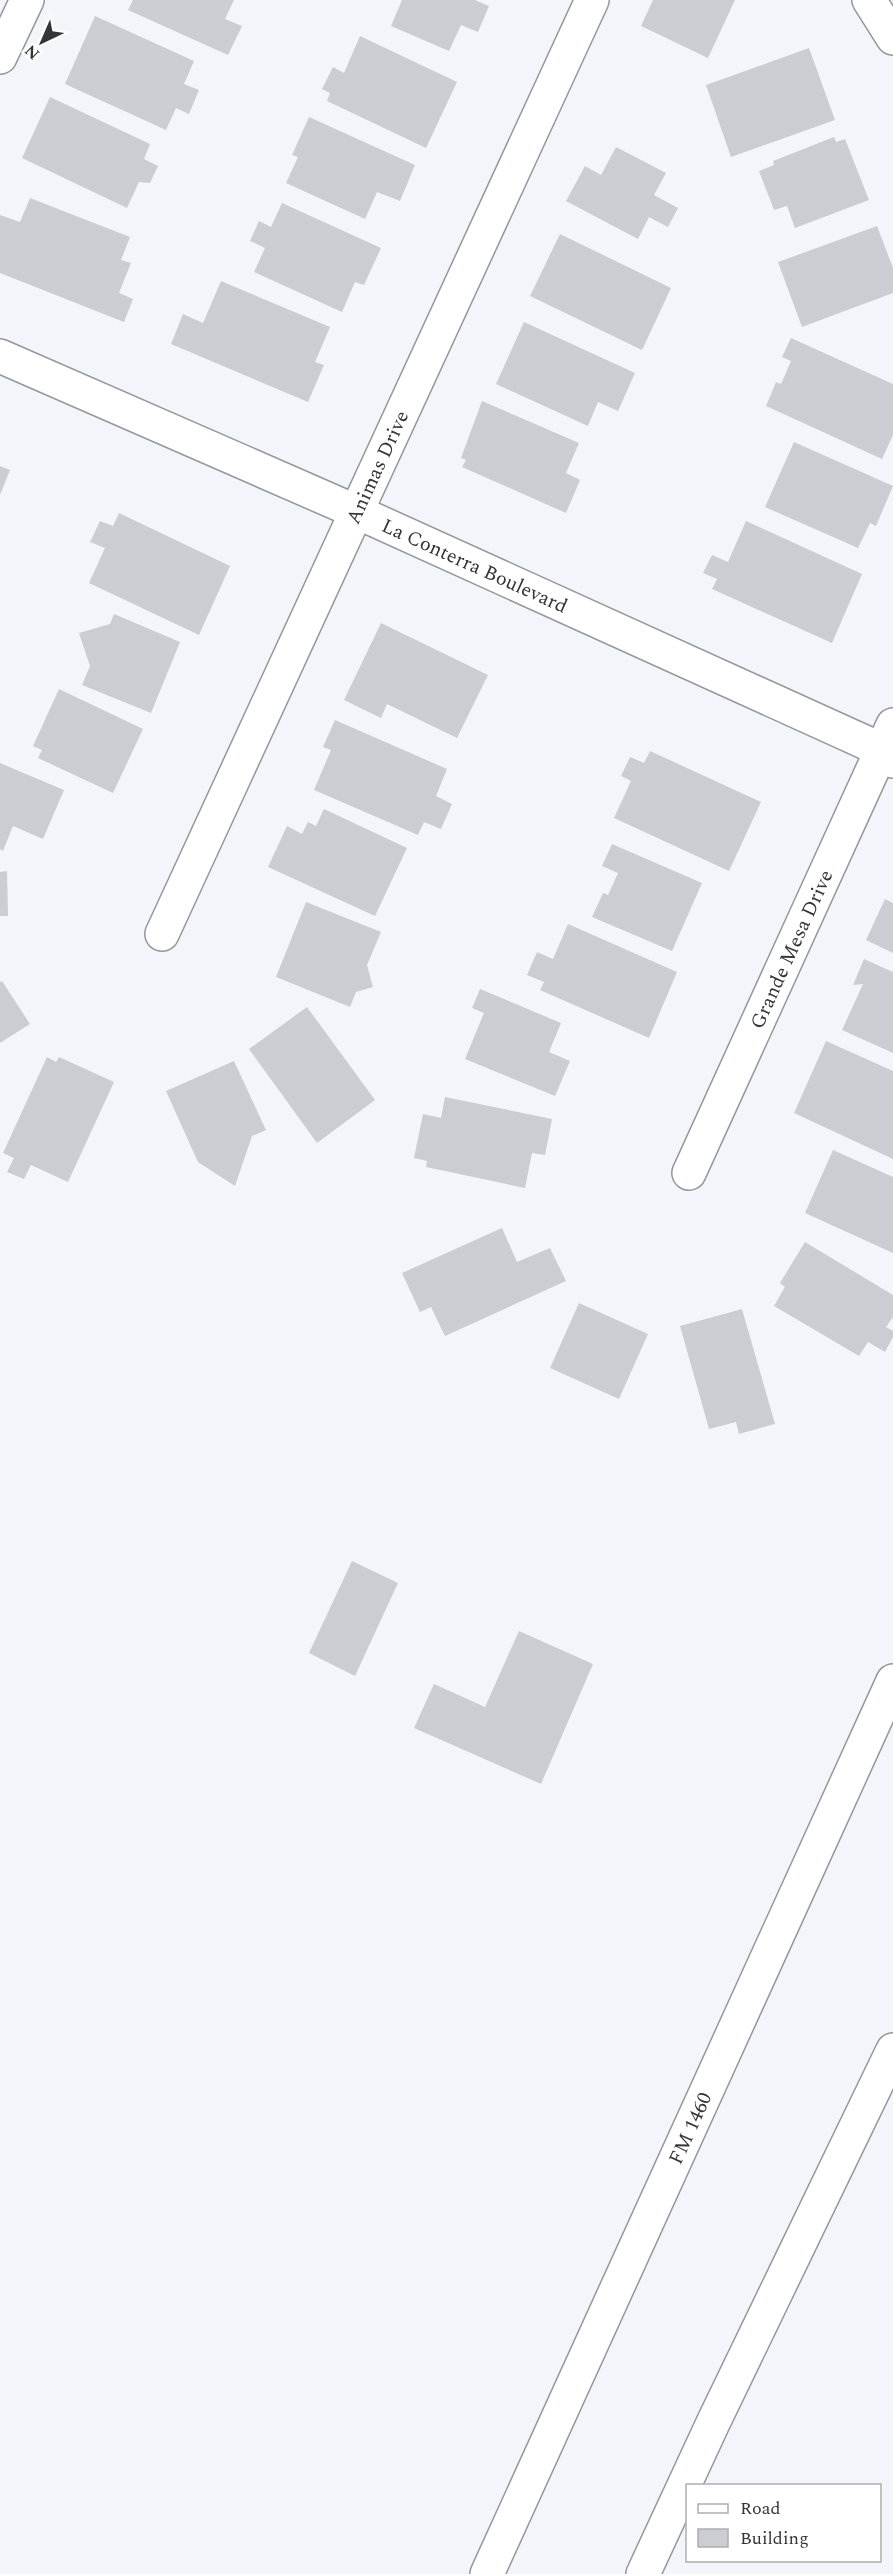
<svg xmlns="http://www.w3.org/2000/svg" width="893" height="2574" viewBox="0 0 893 2574" font-family="Spectral,serif">
<style>
.building{fill:#cacdd1}
.lines{fill:none;stroke-linecap:round;stroke-linejoin:round}
.minor-casing{stroke:#94979b;stroke-width:36}
.secondary-casing{stroke:#94979b;stroke-width:36}
.minor{stroke:#fff;stroke-width:33}
.secondary{stroke:#fff;stroke-width:33}
.labels{text-anchor:middle;stroke-width:5;stroke-linejoin:round;paint-order:stroke}
.street-label{font-size:20px;fill:#343537;stroke:#fff}
</style>
<rect width="100%" height="100%" fill="#f2f6fa"/>
<path class="building" d="M133,0H234L225,19L242,26L228,55L128,10Z
M402,0H475L489,6L478,32L461,25L449,51L391,26Z
M653,0H735L708,58L641,26Z
M95,16L194,61L184,84L199,90L189,114L176,108L166,130L65,84Z
M360,36L457,82L426,148L327,101L330,93L322,89L333,67L344,73Z
M809,48L835,120L731,157L706,85Z
M50,97L150,144L144,159L158,166L150,183L139,182L127,208L22,158Z
M309,117L415,165L400,201L377,192L365,219L286,183L298,157L292,155Z
M834,137L836,142L845,139L869,200L795,228L787,206L774,210L759,171L774,165L773,161Z
M616,147L666,173L654,195L678,208L668,227L649,217L638,239L566,201L585,166L601,175Z
M30,198L130,237L121,260L131,263L119,293L133,299L124,322L0,273V215L20,222Z
M282,203L381,248L364,285L355,282L342,312L254,272L265,248L250,241L259,221L271,227Z
M877,226L893,268V293L802,327L778,262Z
M560,234L671,288L642,350L530,296Z
M221,281L330,327L315,362L324,365L308,402L171,344L183,314L203,323Z
M524,322L635,373L618,411L598,402L588,426L496,384Z
M791,338L893,384V435L882,459L766,406L776,382L781,384L791,361L782,357Z
M482,401L579,443L566,473L580,480L566,513L462,467L466,460L461,458Z
M794,442L893,486L876,526L870,523L858,548L765,507Z
M0,466L10,470L0,495Z
M119,513L230,566L199,635L89,583L105,548L90,542L100,521L113,526Z
M746,521L862,574L832,643L712,589L717,579L703,573L712,555L728,562Z
M114,614L180,642L151,713L82,685L90,666L79,633L110,624Z
M381,623L488,675L457,738L387,704L381,718L344,700Z
M59,689L143,729L113,793L38,758L42,750L33,746Z
M335,720L447,769L436,796L452,804L441,829L424,822L418,835L314,790L331,750L323,747Z
M650,751L761,802L729,871L614,818L631,781L621,776L630,757L644,763Z
M0,763L64,790L43,839L13,826L3,851L0,849Z
M324,809L407,848L375,916L268,867L287,826L302,834L308,822L316,826Z
M612,844L702,883L672,951L592,917L603,893L608,895L618,873L602,866Z
M7,871L8,916H0V872Z
M885,899L893,903V953L866,940Z
M306,902L381,932L367,965L373,987L356,992L350,1007L276,977Z
M568,924L677,972L649,1038L540,990L544,982L527,975L537,952L553,959Z
M864,959L893,972V1053L842,1030L863,984L853,985Z
M2,981L30,1024L0,1043V982Z
M480,989L561,1023L549,1052L570,1061L555,1096L465,1059L484,1013L472,1008Z
M307,1007L375,1100L317,1143L249,1049Z
M826,1041L893,1071V1159L794,1113Z
M47,1057L56,1062L59,1057L114,1082L68,1182L31,1165L24,1179L7,1172L14,1158L3,1153Z
M234,1061L266,1130L252,1136L235,1186L198,1162L166,1091Z
M445,1097L552,1119L545,1155L532,1153L525,1188L426,1167L427,1161L414,1158L423,1114L441,1118Z
M833,1150L893,1177V1253L805,1213Z
M502,1228L517,1262L550,1248L566,1281L445,1336L431,1307L420,1312L402,1273Z
M805,1242L893,1295V1317L886,1327L893,1331V1337L885,1352L868,1342L859,1356L774,1306L785,1287L780,1283Z
M579,1303L648,1334L619,1399L550,1368Z
M742,1309L775,1424L739,1434L736,1422L709,1429L680,1326Z
M352,1561L398,1583L355,1676L309,1653Z
M519,1631L593,1664L541,1784L414,1728L434,1684L485,1707Z"/>
<g class="lines">
<defs>
<g id="minor">
<path d="M869,0L893,38"/>
<path d="M0,57L27,0"/>
<path id="s1" d="M0,356L357,512L882,750L893,761"/>
<path id="s2" d="M162,934L592,0"/>
<path id="s3" d="M689,1173L893,725"/>
</g>
<g id="secondary">
<path id="s4" d="M487,2574L893,1681"/>
<path d="M643,2574L713,2423L893,2050"/>
</g>
</defs>
<use href="#minor" class="minor-casing"/>
<use href="#secondary" class="secondary-casing"/>
<use href="#minor" class="minor"/>
<use href="#secondary" class="secondary"/>
</g>
<g class="labels">
<g class="street-label">
<text dy="7" stroke="none"><textPath href="#s2" startOffset="514">Animas Drive</textPath></text>
<text dy="7" stroke="none"><textPath href="#s1" startOffset="519">La Conterra Boulevard</textPath></text>
<text dy="7" stroke="none"><textPath href="#s3" startOffset="246">Grande Mesa Drive</textPath></text>
<text dy="7" stroke="none"><textPath href="#s4" startOffset="490">FM 1460</textPath></text>
</g>
</g>
<rect x="686" y="2484" width="195" height="78" fill="#ffffff" stroke="#aeaeaf" stroke-width="1.5"/>
<rect x="698" y="2504" width="30" height="9" fill="#ffffff" stroke="#aeaeaf" stroke-width="1.5"/>
<text x="740" y="2514" font-size="18" fill="#343537">Road</text>
<rect x="698" y="2529" width="30" height="18" fill="#cacdd1" stroke="#aeaeaf" stroke-width="1.5"/>
<text x="740" y="2544" font-size="18" fill="#343537">Building</text>
<g transform="translate(42 42) rotate(224)" stroke="#ffffff" stroke-width="4.5" paint-order="stroke">
<path d="M0-4.5L10 22L0 15L-10 22Z" fill="#343537"/>
<text y="-9" font-size="16" font-weight="bold" text-anchor="middle" fill="#343537">N</text>
</g>
</svg>
